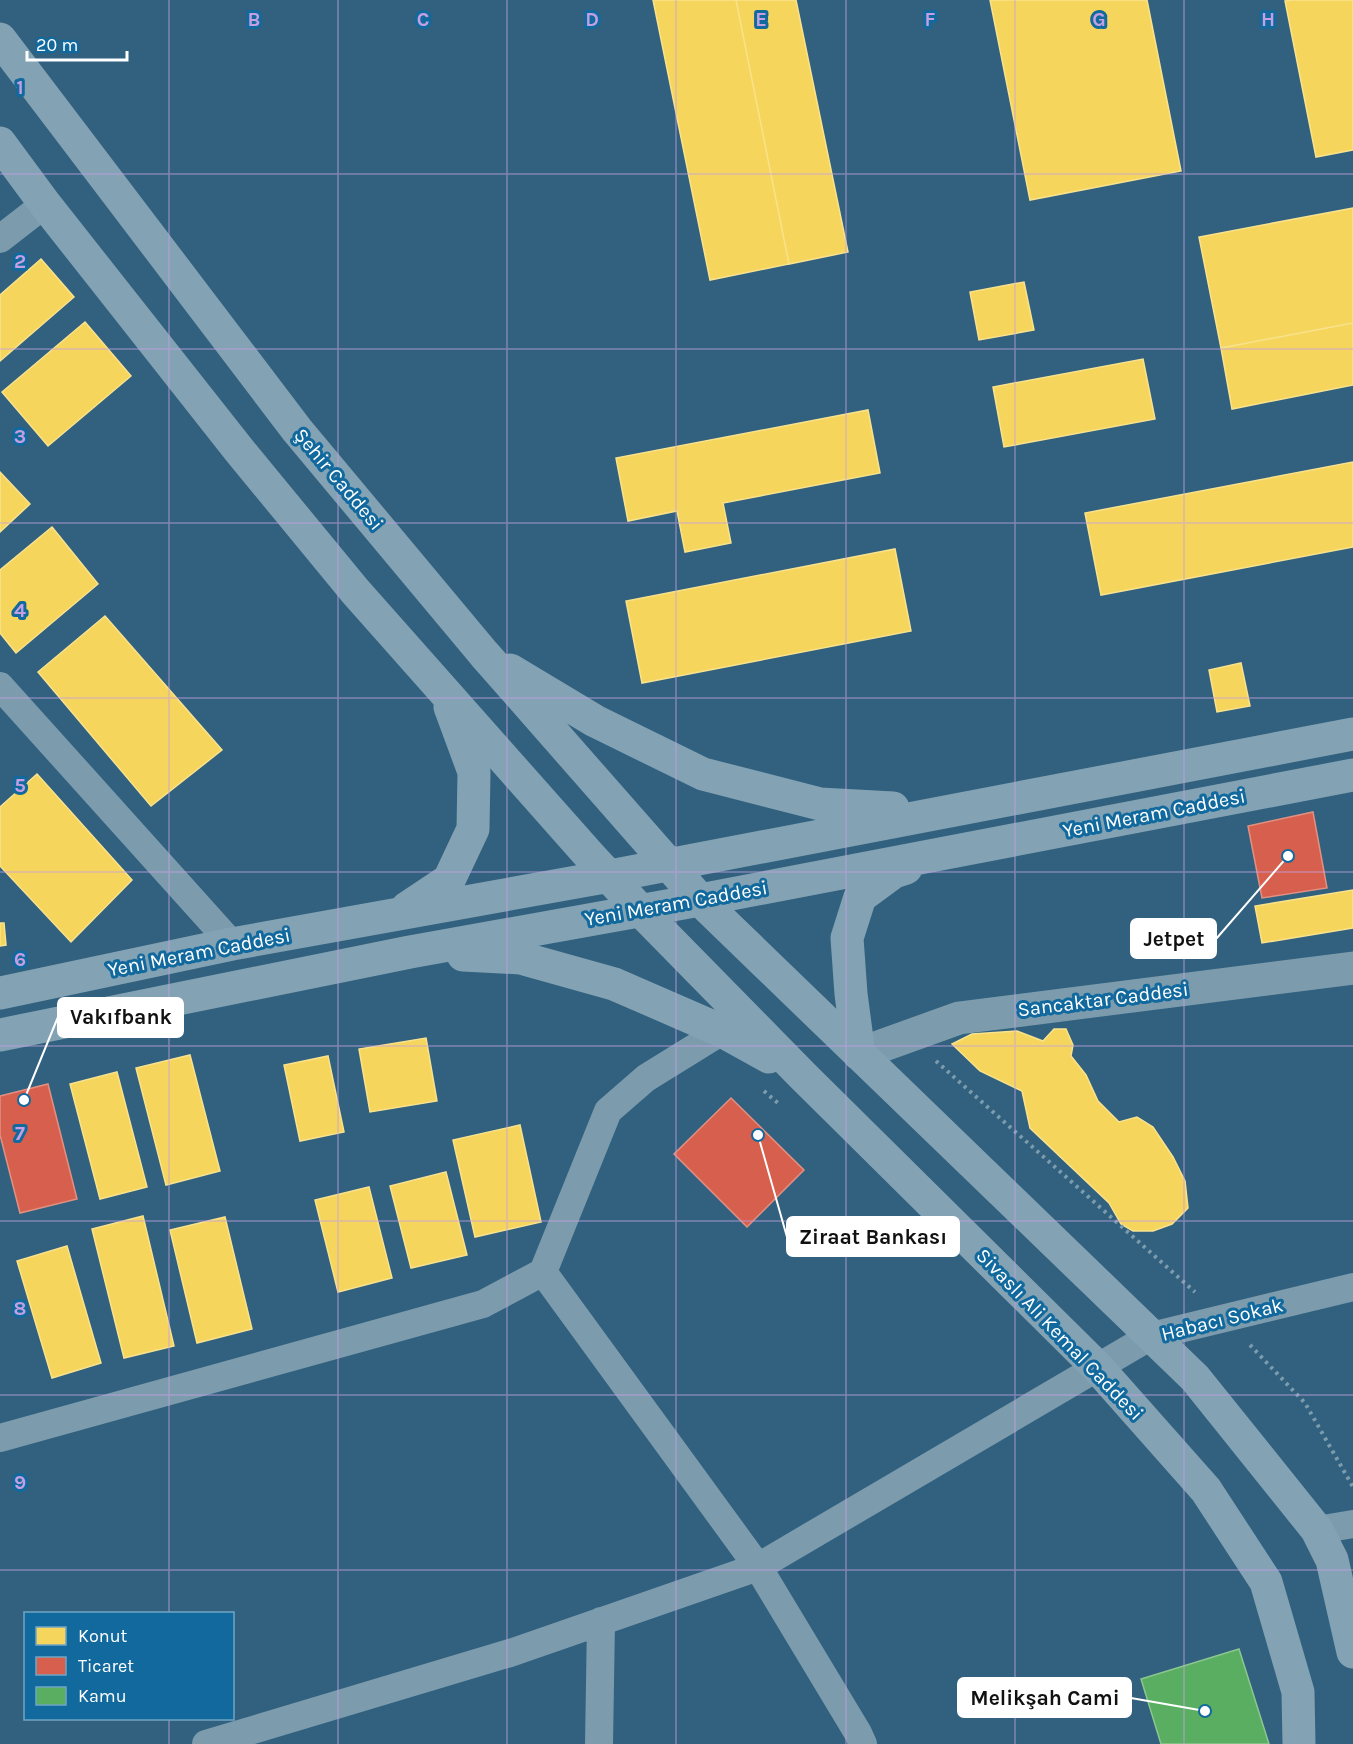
<svg xmlns="http://www.w3.org/2000/svg" width="1353" height="1744" viewBox="0 0 1353 1744" font-family="Karla,sans-serif">
<style>
.homes{fill:#f6d55c;stroke:#f9e28d;stroke-width:1.5}
.shops{fill:#d6604d;stroke:#e29082;stroke-width:1.5}
.public{fill:#5aae61;stroke:#8cc690;stroke-width:1.5}
.lines{fill:none;stroke-linecap:round;stroke-linejoin:round}
.path{stroke:#7c9cae;stroke-width:4;stroke-dasharray:3 4.5;stroke-linecap:butt}
.minor{stroke:#7c9cae;stroke-width:28}
.tertiary{stroke:#7c9cae;stroke-width:33}
.secondary{stroke:#83a2b4;stroke-width:33}
.grid{fill:none;stroke:#c4a0e2;stroke-width:1.5;stroke-opacity:0.55}
.labels{text-anchor:middle;stroke-width:6;stroke-linejoin:round;paint-order:stroke}
.street-label{font-size:20px;fill:#fff;stroke:#11699d}
.grid-label{font-size:20px;text-anchor:middle;font-weight:bold;fill:#c4a0e2;stroke:#11699d;stroke-width:6;stroke-linejoin:round;paint-order:stroke}
.leader{fill:none;stroke:#fff;stroke-width:2}
.callout-dot{fill:#fff;stroke:#11699d;stroke-width:2}
.callout{fill:#fff;stroke:#fff;stroke-width:2}
.callout-label{font-size:21px;text-anchor:middle;font-weight:bold;fill:#111}
</style>
<rect width="100%" height="100%" fill="#31617e"/>
<path class="homes" d="M653,0H736L789,264L710,280Z
M736,0H796L848,252L789,264Z
M990,0H1147L1181,171L1030,200Z
M1292,0H1353V150L1316,157L1285,1Z
M1353,208V323L1221,348L1199,237Z
M41,259L74,297L0,361V295Z
M1024,282L1034,330L979,340L970,292Z
M85,322L131,376L48,446L2,392Z
M1353,323V385L1232,409L1221,348Z
M1143,359L1155,419L1004,447L993,387Z
M868,410L880,473L723,503L731,543L685,552L677,511L628,521L616,458Z
M1353,462V547L1101,595L1085,513Z
M0,472L30,504L0,532Z
M52,527L98,584L16,653L0,633V570Z
M895,549L911,631L642,683L626,601Z
M105,616L222,750L151,806L38,672Z
M1241,663L1250,706L1217,712L1209,670Z
M37,774L132,880L71,942L0,866V807Z
M1353,890V928L1262,943L1255,906Z
M0,923H4L6,945L0,946Z
M1054,1029H1066L1073,1045L1071,1056L1086,1075L1098,1101L1119,1122L1137,1117L1153,1127L1173,1157L1185,1181L1188,1208L1172,1224L1153,1231H1133L1121,1224L1109,1203L1030,1128L1022,1091L980,1071L952,1044L972,1034L1017,1031L1043,1041Z
M426,1038L437,1101L370,1112L359,1049Z
M190,1055L220,1171L166,1185L136,1068Z
M328,1056L344,1132L300,1141L284,1065Z
M117,1072L147,1187L100,1199L70,1084Z
M520,1125L541,1222L475,1237L453,1140Z
M446,1172L467,1255L411,1268L390,1186Z
M369,1187L392,1278L338,1292L315,1200Z
M143,1216L174,1346L124,1358L92,1229Z
M225,1217L252,1329L197,1343L170,1230Z
M67,1246L101,1363L52,1378L17,1261Z"/>
<path class="shops" d="M1313,812L1327,888L1262,898L1248,826Z
M48,1084L77,1199L20,1213L0,1135V1096Z
M731,1098L804,1170L747,1227L674,1154Z"/>
<path class="public" d="M1239,1649L1269,1744H1161L1141,1679Z"/>
<g class="lines">
<path class="path" d="M936,1061L1195,1292
M764,1091L779,1104
M1250,1345L1305,1403L1353,1487"/>
<path class="minor" d="M0,239L45,204
M0,686L232,944
M543,1272L758,1567L858,1733L863,1744
M0,1438L483,1304L543,1272L608,1111L646,1078L722,1031
M1317,1530L1353,1524
M206,1744L510,1653L758,1567L1151,1336L1353,1287
M599,1744L601,1621"/>
<path class="tertiary" d="M859,1054L959,1018L1353,968"/>
<path class="secondary" d="M0,39L297,430L484,654L700,900L1195,1378L1317,1530L1332,1560L1353,1652
M0,143L45,204L239,450L355,591L589,855L639,909L803,1076L1098,1368L1206,1490L1266,1582L1298,1692L1299,1744
M510,670L595,721L703,774L820,804L893,808
M407,908L449,880L473,829L474,772L450,707
M463,955L521,958L614,984L722,1031L769,1057
M0,993L232,944L610,876L1353,734
M0,1035L410,952L700,900L1353,775
M859,1054L851,994L847,938L860,897L894,872L906,868"/>
</g>
<path class="grid" d="M169,0V1614M338,0V1744M507,0V1744M676,0V1744M846,0V1744M1015,0V1744M1184,0V1744M0,174H1353M0,349H1353M0,523H1353M0,698H1353M0,872H1353M0,1046H1353M0,1221H1353M0,1395H1353M0,1570H1353M169,1718V1744"/>
<g class="labels">
<g class="street-label">
<text transform="translate(339 479) rotate(50)" y="7">Şehir Caddesi</text>
<text transform="translate(1154 813) rotate(-11)" y="7">Yeni Meram Caddesi</text>
<text transform="translate(676 903) rotate(-10)" y="7">Yeni Meram Caddesi</text>
<text transform="translate(199 952) rotate(-11)" y="7">Yeni Meram Caddesi</text>
<text transform="translate(1103 999) rotate(-7)" y="7">Sancaktar Caddesi</text>
<text transform="translate(1222 1319) rotate(-14)" y="7">Habacı Sokak</text>
<text transform="translate(1060 1334) rotate(46)" y="7">Sivaslı Ali Kemal Caddesi</text>
</g>
</g>
<g class="grid-label">
<text x="254" y="26">B</text>
<text x="423" y="26">C</text>
<text x="592" y="26">D</text>
<text x="761" y="26">E</text>
<text x="930" y="26">F</text>
<text x="1099" y="26">G</text>
<text x="1268" y="26">H</text>
<text x="20" y="94">1</text>
<text x="20" y="268">2</text>
<text x="20" y="443">3</text>
<text x="20" y="617">4</text>
<text x="20" y="792">5</text>
<text x="20" y="966">6</text>
<text x="20" y="1140">7</text>
<text x="20" y="1315">8</text>
<text x="20" y="1489">9</text>
</g>
<path class="leader" d="M1288 856L1216 939M24 1100L58 1017M758 1135L787 1237M1205 1711L1131 1698"/>
<g class="callout-dot">
<circle cx="1288" cy="856" r="6"/>
<circle cx="24" cy="1100" r="6"/>
<circle cx="758" cy="1135" r="6"/>
<circle cx="1205" cy="1711" r="6"/>
</g>
<g class="callout">
<rect x="1131" y="919" width="85" height="39" rx="6"/>
<rect x="58" y="998" width="125" height="39" rx="6"/>
<rect x="787" y="1217" width="172" height="39" rx="6"/>
<rect x="958" y="1678" width="173" height="39" rx="6"/>
</g>
<g class="callout-label">
<text x="1174" y="946">Jetpet</text>
<text x="121" y="1024">Vakıfbank</text>
<text x="873" y="1244">Ziraat Bankası</text>
<text x="1045" y="1705">Melikşah Cami</text>
</g>
<rect x="24" y="1612" width="210" height="108" fill="#11699d" stroke="#70a5c4" stroke-width="1.5"/>
<rect x="36" y="1627" width="30" height="18" fill="#f6d55c" stroke="#70a5c4" stroke-width="1.5"/>
<text x="78" y="1642" font-size="18" fill="#ffffff">Konut</text>
<rect x="36" y="1657" width="30" height="18" fill="#d6604d" stroke="#70a5c4" stroke-width="1.5"/>
<text x="78" y="1672" font-size="18" fill="#ffffff">Ticaret</text>
<rect x="36" y="1687" width="30" height="18" fill="#5aae61" stroke="#70a5c4" stroke-width="1.5"/>
<text x="78" y="1702" font-size="18" fill="#ffffff">Kamu</text>
<path d="M27 51v9h100v-9" fill="none" stroke="#ffffff" stroke-width="3"/>
<text x="36" y="51" font-size="18" fill="#ffffff" stroke="#11699d" stroke-width="4.5" paint-order="stroke">20 m</text>
</svg>
